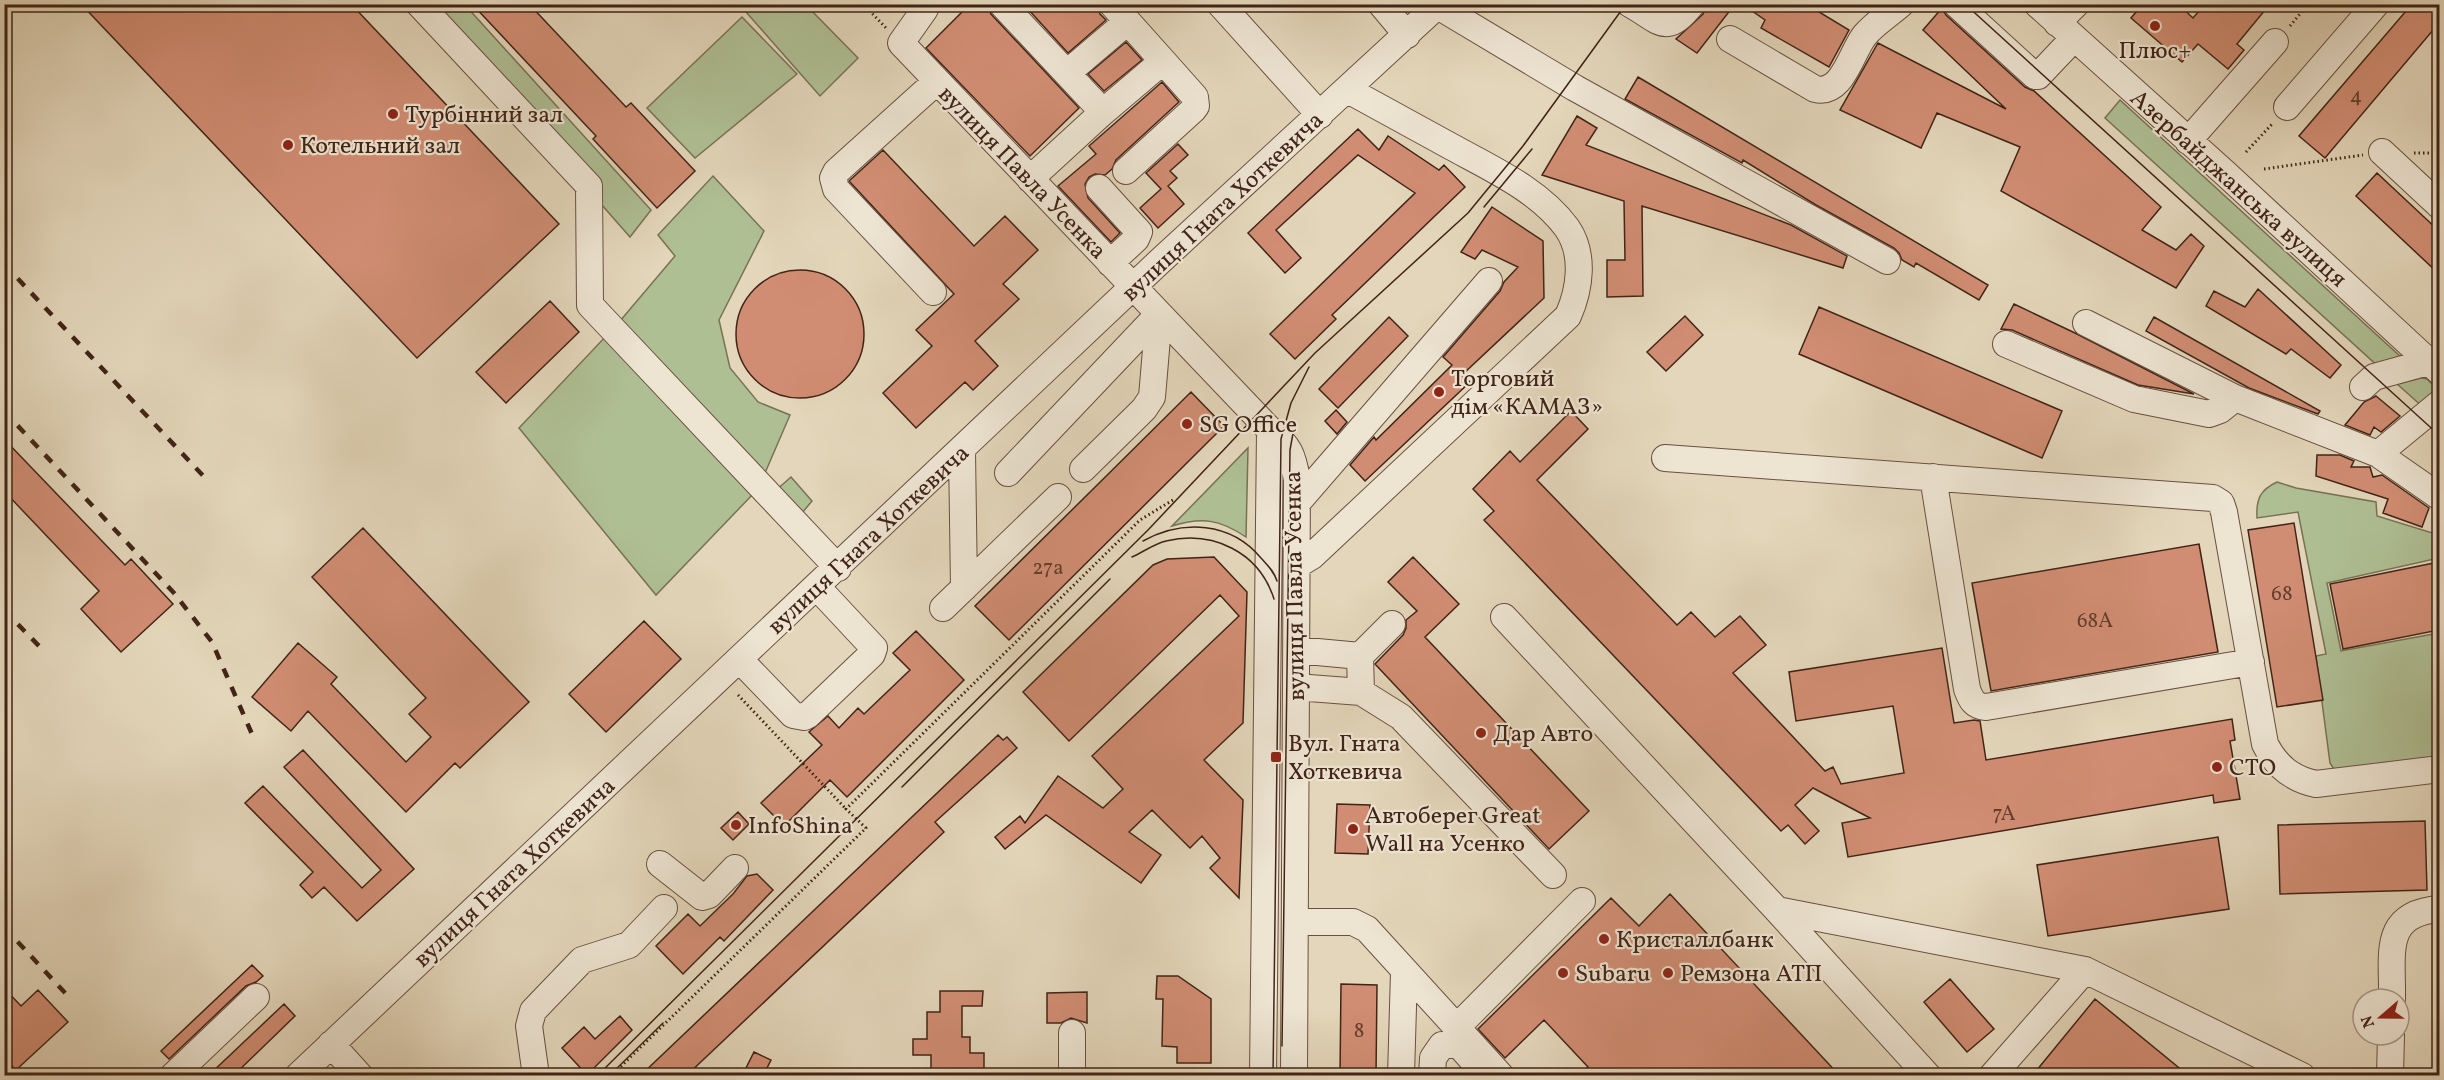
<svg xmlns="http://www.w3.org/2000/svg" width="2444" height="1080" viewBox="0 0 2444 1080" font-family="Vollkorn,serif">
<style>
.green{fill:#afbf94;stroke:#787256;stroke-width:1.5}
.building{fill:#d18d73;stroke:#412417;stroke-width:1.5}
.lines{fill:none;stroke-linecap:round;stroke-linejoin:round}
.minor-casing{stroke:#6a5040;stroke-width:28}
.path{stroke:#412417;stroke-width:3;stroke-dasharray:1.5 3;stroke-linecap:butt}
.minor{stroke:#ede4d2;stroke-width:26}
.tram{stroke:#412417;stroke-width:1.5}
.rail{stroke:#412417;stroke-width:4.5;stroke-dasharray:10 10;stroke-linecap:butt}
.poi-dot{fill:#8f2418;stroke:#ede4d2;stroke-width:2}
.labels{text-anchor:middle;stroke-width:4.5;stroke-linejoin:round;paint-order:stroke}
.number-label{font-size:21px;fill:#653e2e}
.poi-label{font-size:24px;fill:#412417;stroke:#ede4d2;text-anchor:start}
.street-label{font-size:24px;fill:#412417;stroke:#ede4d2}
</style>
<rect width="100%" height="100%" fill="#e3d6ba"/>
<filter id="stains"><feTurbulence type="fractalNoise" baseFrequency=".00333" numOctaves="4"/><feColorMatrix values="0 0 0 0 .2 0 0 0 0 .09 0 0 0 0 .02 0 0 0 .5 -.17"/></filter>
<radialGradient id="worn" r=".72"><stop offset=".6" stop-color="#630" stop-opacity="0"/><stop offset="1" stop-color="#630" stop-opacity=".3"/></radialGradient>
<path class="green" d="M433,5H465L651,210L630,237L429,8Z
M753,5H806L858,58L820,96L746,12Z
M742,17L797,74L695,158L647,108Z
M2120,100L2402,358L2380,368L2105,118Z
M713,176L764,231L719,320L730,368L758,402L790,415L765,473L620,321L675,256L658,235Z
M608,334L755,492L656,595L519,428Z
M2421,378L2427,379L2439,391L2424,408L2397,384Z
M1248,448L1246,537C1219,519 1202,517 1172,526Z
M791,477L812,501L797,519L774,492Z
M2277,482L2296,488L2376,502L2377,516L2439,535V558L2327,583L2341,651L2439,633V760L2337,774L2330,763L2316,656L2326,654L2298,512L2257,518C2256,499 2260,490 2277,482Z"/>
<path class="building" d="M81,4H351L559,224L417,358Z
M472,4H529L626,107L631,103L695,171L657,208L593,139L596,136Z
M970,4H987L991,14L1079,108L1030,156L926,48Z
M1031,4H1097L1100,14L1106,20L1068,53L1027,8Z
M1707,4H1735L1697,53L1676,39L1703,14Z
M1742,4H1806L1849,30L1829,67L1761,28L1765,20Z
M2143,4H2178L2193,18L2205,4H2270L2237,44L2244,50L2228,69L2198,44L2182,62L2131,18Z
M2412,4H2439V23L2325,158L2299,136Z
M1942,8L1946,15L2025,87L2034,91L2161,207L2142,230L2176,250L2191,234L2204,246L2176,288L2001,191L2020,147L1937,113L1921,148L1840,110L1878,43L2006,109L1923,30Z
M1126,42L1142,60L1104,91L1088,74Z
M1638,77L1988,285L1979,300L1916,263L1914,267L1902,260L1899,253L1894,248L1816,205L1743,160L1742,163L1625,99Z
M1162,82L1179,102L1116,160L1112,169L1105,175L1095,174L1089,177L1085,184L1088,198L1120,233L1111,242L1058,186L1096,154L1089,146Z
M1577,116L1597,128L1586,145L1791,225L1847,256L1843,268L1642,206L1643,296L1607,297V260H1625L1624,201L1542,175Z
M1358,129L1379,150L1388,136L1439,170L1444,165L1465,187L1332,315L1336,319L1295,359L1270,334L1415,193L1358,155L1276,230L1301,258L1285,273L1248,233Z
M1178,144L1188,155L1170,171L1177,178L1168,186L1184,204L1158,228L1140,208L1161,189L1146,173Z
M883,150L974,246L1005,216L1038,250L1003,284L1019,299L975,341L998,366L973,390L965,382L916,428L883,393L932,346L916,330L954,294L849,181Z
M2377,173L2439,231V274L2356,196Z
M1492,207L1543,241L1544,298L1462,375L1470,382L1365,481L1350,465L1374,437L1376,440L1452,365L1443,357L1500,291L1504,282L1518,267L1482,250L1475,259L1461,252Z
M736 334a64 64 0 1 1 128 0a64 64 0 1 1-128 0Z
M2258,289L2341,365L2330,378L2291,349L2286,354L2206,306L2214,291L2245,307Z
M550,301L579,332L506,403L476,372Z
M2014,304L2075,333L2194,394L2138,385L2012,330L2001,329Z
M1819,307L2062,411L2042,458L1799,354Z
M1685,316L1703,335L1666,371L1647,352Z
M1389,317L1408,336L1338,408L1319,389Z
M2154,317L2320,411L2318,414L2249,388L2146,331Z
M1191,392L1224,426L1009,640L975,606Z
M2376,396L2400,416L2381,432L2374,427L2370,435L2345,425L2364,402Z
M1336,410L1347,422L1337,434L1325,421Z
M1571,411L1588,429L1537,480L1677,625L1691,612L1715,637L1740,616L1766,645L1733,673L1825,771L1833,767L1841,784L1904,773L1893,706L1796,721L1789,672L1942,648L1954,723L1974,720L1980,721L1986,760L2232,719L2235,740L2230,741L2240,799L2214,803L2213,795L1848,857L1842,823L1870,818L1813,788L1795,805L1819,831L1805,844L1788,825L1781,831L1484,520L1494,511L1473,489L1510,451L1520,462Z
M4,439L125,565L131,559L173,604L121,652L81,609L99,591L4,491Z
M2317,455H2340L2354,461L2351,467H2370L2373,477L2382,475L2429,508L2422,527L2383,513L2388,499L2316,476Z
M2294,523L2323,700L2277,707L2248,530Z
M363,528L529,702L460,768L455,763L406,812L308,711L291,731L252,697L298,643L337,677L331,684L406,762L431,737L409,714L426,698L312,577Z
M2199,544L2218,652L1991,691L1972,583Z
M1214,557L1247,592L1243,723L1204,760L1243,800L1239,898L1210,868L1220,858L1202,836L1190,848L1152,810L1129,832L1161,855L1141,883L1046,815L1005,849L995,837L1020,816L1025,823L1058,776L1103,808L1123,789L1092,756L1239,616L1220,595L1069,741L1023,692L1153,565L1167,559Z
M1413,557L1459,604L1425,637L1589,811L1549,849L1375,664L1403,635L1406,628V620L1417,611L1388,582Z
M2439,562V630L2343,649L2330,584Z
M644,621L681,659L606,732L569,694Z
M916,631L964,680L847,797L830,780L784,826L761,803L822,745L809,732L810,731L828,716L839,728L858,708L864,714L910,670L893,653Z
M998,735L1003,740L1007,737L1017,748L935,822L944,832L686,1076H640Z
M303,750L414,869L357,921L324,887L312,898L300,885L313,872L245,803L263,786L362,888L381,870L284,767Z
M1337,804L1370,805L1368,854L1335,853Z
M738,812L749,824L733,840L721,828Z
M2425,821L2427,890L2280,894L2278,825Z
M2218,837L2229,909L2048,936L2037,865Z
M757,874L773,890L724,941L720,937L683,974L656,946L688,914L700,926L733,894L747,876Z
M1670,894L1840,1076H1579L1588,1067L1544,1020L1505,1058L1478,1029L1611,898L1639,926Z
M252,965L263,976L256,982L246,986L169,1059L161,1051Z
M1157,976H1178L1211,999V1063H1177V1047L1162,1046L1163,999H1156Z
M1950,979L1994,1029L1967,1052L1924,1002Z
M1341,984L1377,985L1376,1076H1340Z
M4,988L21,1006L38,990L68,1022L16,1070L4,1058Z
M940,991H983L982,1006H962V1037H970V1053H984V1076H931V1055H913V1039H927V1012H940Z
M1087,992V1023L1071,1018L1061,1023H1047V993Z
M2095,999L2189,1076H2032Z
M284,1004L295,1016L233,1076H208Z
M620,1016L632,1030L587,1075L562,1048L584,1027L595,1039Z
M754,1052L771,1060L763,1076H742Z"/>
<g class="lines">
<defs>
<path id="minor" d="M419,4L589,186L590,305L838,568
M1002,4L1103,112L1030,179
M1112,4L1163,61
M1220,4L1320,115
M1381,4L1407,35
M1630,4C1661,21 1665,37 1692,4
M1956,4L2035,76H2038L2074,38
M2037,4L2226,174L2440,372
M1438,6L1575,88L1887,261
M925,9L901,43L1270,430C1289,446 1293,455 1297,480L1294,1076
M2057,23L2076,4
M1730,39L1815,89C1843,96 1851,52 1865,35C1875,23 1890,14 1901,4
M1067,73L1127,22
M2287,107L2376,4
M1103,112L1163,61L1195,97L1196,106L1193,110L1126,171
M2188,141L2275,42
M2382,152L2440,206
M1099,188L1139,232L1136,239L1110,263
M933,292L836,189L833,178L836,172L937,81
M2086,323L2235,398
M2006,344L2134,399L2209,414L2220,410L2235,398L2378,454L2440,403
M2363,387L2374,377L2428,362
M962,451L964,588
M2378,454L2440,497
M1665,458L2213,498L2221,503L2224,512L2265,744C2276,766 2292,779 2316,784L2440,769
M1083,469L1144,409L1152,397L1159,314
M1008,473L1159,314
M1933,477L1967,689C1971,700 1974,706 1986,707L2251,662
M1297,503L1489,281
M1297,565L1312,556L1568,316C1580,289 1585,254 1567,228C1539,190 1492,169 1452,147C1417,128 1382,109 1348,90
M943,608L1058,497
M1504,617L1777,910L2085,970L2302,1076
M1296,650L1360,656L1361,692
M1360,656L1392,624
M740,660L793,715L804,717L808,715L872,654L874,648L817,587
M1296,687L1361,692L1401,717L1553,875
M660,864L702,897L709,895L735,868
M1777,910L1928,1076
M1295,922H1353L1367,929L1501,1076
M2392,999C2393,955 2381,913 2440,909
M1456,1028L1582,901
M1072,1033V1076
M331,1044L360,1076
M173,1076L256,997
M298,1076L1158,263L1439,4
M536,1076L529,1026L533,1011L582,960L629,945L664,908
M1263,1076L1270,430
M1401,1076L1404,972
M1432,1076L1433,1058L1442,1045H1459L1474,1062
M1992,1076L2085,970
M2390,1076L2391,1035"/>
</defs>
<use href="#minor" class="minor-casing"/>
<path class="path" d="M863,4L887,29
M2290,26L2308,4
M2246,152L2273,123
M2414,153H2440
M2264,169L2363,155
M738,695L846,809
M611,1076L866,828L846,809L1140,520L1173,500"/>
<use href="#minor" class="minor"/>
<path class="tram" d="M1965,4L2440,436
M1484,207L1532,149
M1143,541C1183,519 1231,522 1261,558C1268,566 1274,571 1277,581
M1132,557C1143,552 1154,544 1166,541C1213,530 1259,552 1274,599
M902,787L1110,579
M1282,1046L1290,450L1295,422
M597,1076L1148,530L1315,353L1468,213L1523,146L1626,4
M609,1076L663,1023
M1273,1076L1281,439L1291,403L1309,367"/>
<path class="rail" d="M4,264L209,482
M4,411L174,593L212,642L255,741
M4,610L40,647
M4,927L67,995"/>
</g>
<g class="poi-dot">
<circle cx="2155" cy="26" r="6"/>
<circle cx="393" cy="114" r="6"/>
<circle cx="288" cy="145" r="6"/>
<circle cx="1439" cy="392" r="6"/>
<circle cx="1187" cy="424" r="6"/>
<circle cx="1481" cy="733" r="6"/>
<rect x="1270" y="751" width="12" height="12" rx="3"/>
<circle cx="2217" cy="767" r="6"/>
<circle cx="736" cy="825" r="6"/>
<circle cx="1353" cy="829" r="6"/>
<circle cx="1604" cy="939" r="6"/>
<circle cx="1563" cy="973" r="6"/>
<circle cx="1668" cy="973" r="6"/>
</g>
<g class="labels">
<g class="number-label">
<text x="2356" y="102">4</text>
<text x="1048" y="574">27а</text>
<text x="2282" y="600">68</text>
<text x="2095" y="627">68А</text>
<text x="2004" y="820">7А</text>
<text x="1359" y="1037">8</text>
</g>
<g class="poi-label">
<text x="2155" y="58" text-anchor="middle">Плюс+</text>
<text x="405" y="122">Турбінний зал</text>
<text x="300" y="153">Котельний зал</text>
<text x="1451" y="386">Торговий<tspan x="1451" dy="28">дім «КАМАЗ»</tspan></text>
<text x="1199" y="432">SG Office</text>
<text x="1493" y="741">Дар Авто</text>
<text x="1288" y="751">Вул. Гната<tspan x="1288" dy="28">Хоткевича</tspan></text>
<text x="2229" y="775">СТО</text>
<text x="1365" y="823">Автоберег Great<tspan x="1365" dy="28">Wall на Усенко</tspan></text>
<text x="748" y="833">InfoShina</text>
<text x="1616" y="947">Кристаллбанк</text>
<text x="1575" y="981">Subaru</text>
<text x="1680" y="981">Ремзона АТП</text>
</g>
<g class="street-label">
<text transform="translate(1023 172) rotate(46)" y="8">вулиця Павла Усенка</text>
<text transform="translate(2239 188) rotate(42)" y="8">Азербайджанська вулиця</text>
<text transform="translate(1222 206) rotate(-43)" y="8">вулиця Гната Хоткевича</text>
<text transform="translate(868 539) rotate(-43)" y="8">вулиця Гната Хоткевича</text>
<text transform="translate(1294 586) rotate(-91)" y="8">вулиця Павла Усенка</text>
<text transform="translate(514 872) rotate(-43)" y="8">вулиця Гната Хоткевича</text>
</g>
</g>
<rect width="2444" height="1080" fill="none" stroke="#e3d6ba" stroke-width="24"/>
<rect x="6" y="6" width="2432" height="1068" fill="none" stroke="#412417" stroke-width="3"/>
<rect x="12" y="12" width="2420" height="1056" fill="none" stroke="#412417" stroke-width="1.5"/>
<g transform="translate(2381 1017) rotate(250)"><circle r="28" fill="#ede4d2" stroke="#a89787" stroke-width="1.5"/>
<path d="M0-4.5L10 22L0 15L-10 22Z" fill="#8f2418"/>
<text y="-9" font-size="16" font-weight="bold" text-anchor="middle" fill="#412417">N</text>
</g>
<rect width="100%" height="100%" filter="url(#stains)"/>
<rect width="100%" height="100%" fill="url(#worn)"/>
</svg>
